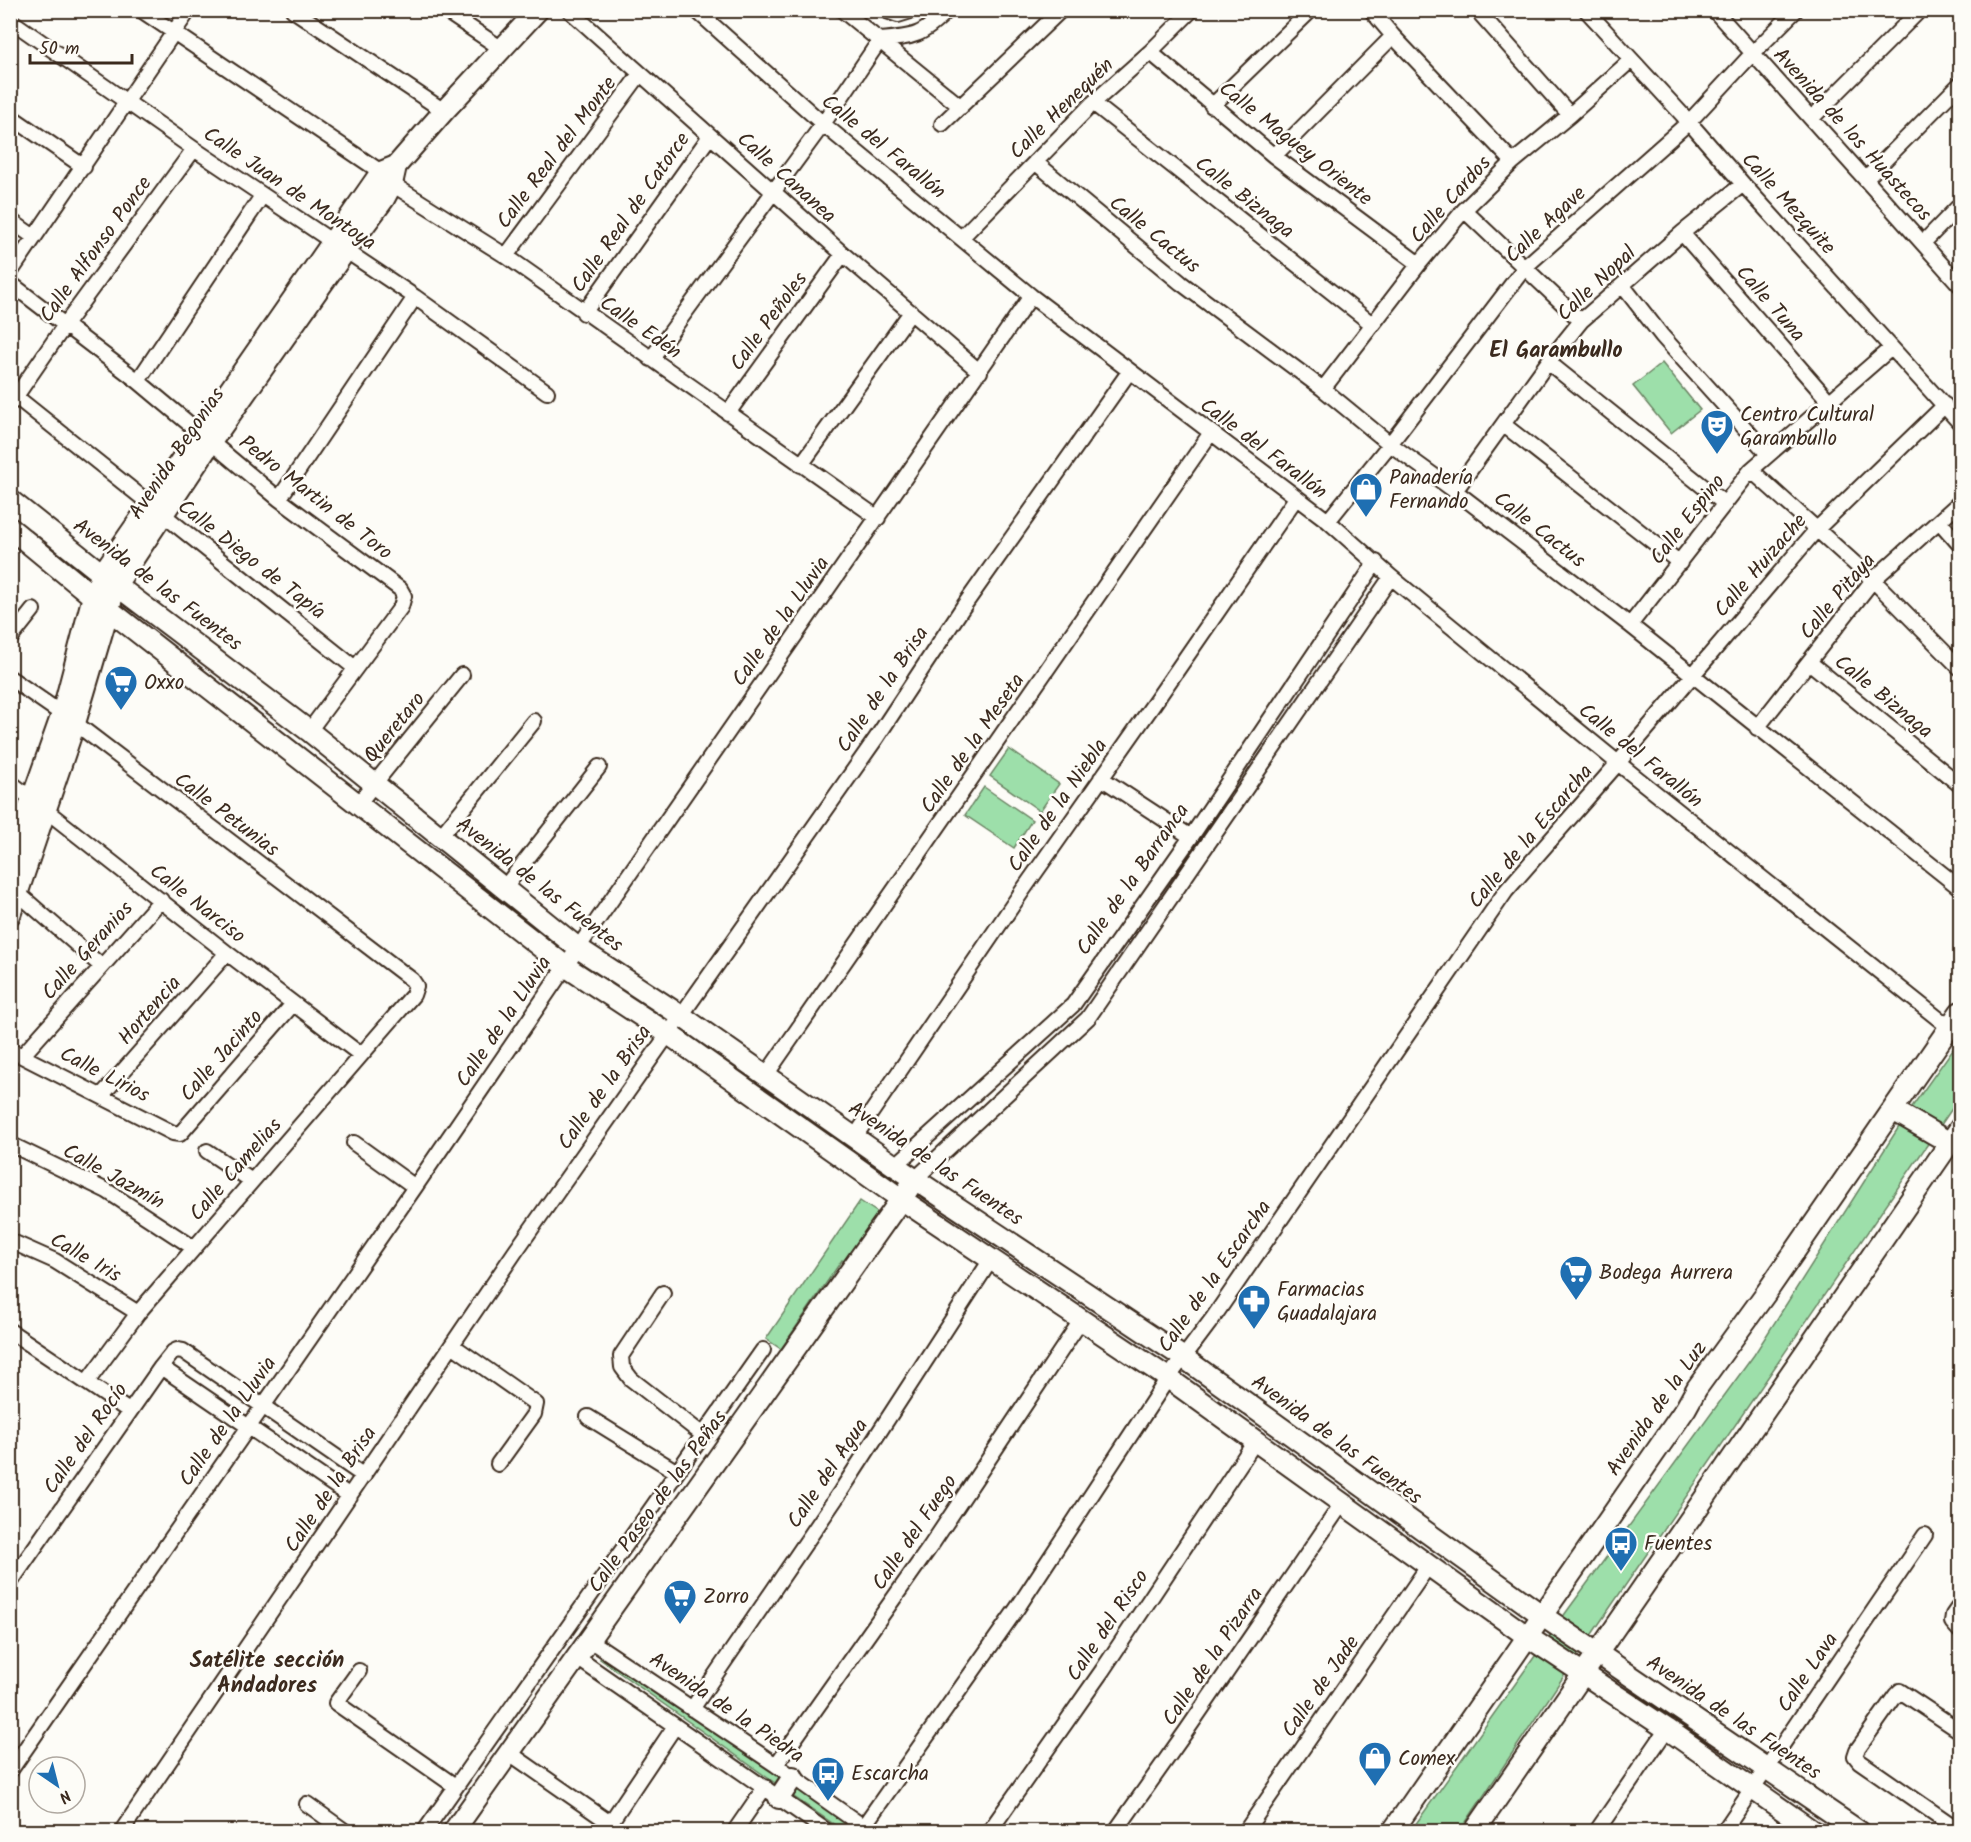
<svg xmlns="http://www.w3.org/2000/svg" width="1971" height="1842" viewBox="0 0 1971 1842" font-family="Kalam,sans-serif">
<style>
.green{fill:#9ddfaa;stroke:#6c8464;stroke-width:1.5}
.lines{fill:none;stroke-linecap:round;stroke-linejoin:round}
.street-casing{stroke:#3b2a1e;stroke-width:18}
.secondary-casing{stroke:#3b2a1e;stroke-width:24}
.street{stroke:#fdfcf7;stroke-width:14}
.secondary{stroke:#fdfcf7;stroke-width:20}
.labels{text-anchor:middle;stroke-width:5;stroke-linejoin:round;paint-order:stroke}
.street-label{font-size:21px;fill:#3b2a1e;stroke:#fdfcf7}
.poi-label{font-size:21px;fill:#3b2a1e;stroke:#fdfcf7;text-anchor:start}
.neighbourhood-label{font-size:22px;font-weight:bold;fill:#3b2a1e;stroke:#fdfcf7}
</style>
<rect width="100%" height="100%" fill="#fdfcf7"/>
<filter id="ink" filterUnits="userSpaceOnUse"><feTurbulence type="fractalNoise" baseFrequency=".0167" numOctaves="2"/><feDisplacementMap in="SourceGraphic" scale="12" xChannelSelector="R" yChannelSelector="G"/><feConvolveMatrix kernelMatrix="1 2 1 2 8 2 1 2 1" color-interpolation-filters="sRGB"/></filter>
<g filter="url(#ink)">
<path class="green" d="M1662,363L1700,410L1671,433L1633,386Z
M1009,749L1059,784L1040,811L990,776Z
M984,787L1032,820L1014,848L965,815Z
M1960,1039V1097L1592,1634L1460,1831L1410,1832L1567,1611L1754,1355L1909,1111Z
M860,1201L881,1215L848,1264L842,1260L781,1349L766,1339Z
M603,1653L782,1773L775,1783L600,1659Z
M797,1786L862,1831H844L791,1795Z"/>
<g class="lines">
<defs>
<path id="street" d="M141,10L381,172L392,184L506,256L878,518
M293,10L444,111
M444,10L502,49
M569,10L843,254L980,372
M696,10L823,124L1031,296L1328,521L1391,577L1618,763L1950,1028
M842,10L961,107
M884,10L898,15L914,10
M1371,10L1393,36L1513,162
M1477,10L1570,115
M1586,10L1689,122L1743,184L1960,423
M1714,10L1960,285
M10,20L194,149L415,297L547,392
M880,40C915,37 922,36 948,10
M1150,52L1274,156L1419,264
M1093,103L1372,324
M1212,106L1311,10
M10,116L84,167
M1812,118L1920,10
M942,124L1061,10
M1274,156L1393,36
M1035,162L1181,283L1323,389L1390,444L1455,491L1630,625L1960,888
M1866,179L1960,84
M1464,210L1581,321
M10,220L34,237
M1682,233L1829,401
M962,237L1093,103L1150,52L1192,10
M1923,243L1960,205
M506,256L640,74
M10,273L189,10
M10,283L138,381L279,499L400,589L404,596L401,607L309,731
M1623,286L1662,336L1768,454
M584,313L710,136
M651,359L823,124L880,40
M1548,362L1725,504
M138,381L262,196
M1323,389L1419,264L1464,210L1513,162L1570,115L1631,60
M10,392L355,668
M12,402L65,325L194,149
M728,413L843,254
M1504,425L1680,563
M801,465L911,312
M1751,470L1873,580L1960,668
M1455,491L1548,362L1581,321L1682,233L1743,184
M279,499L415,297
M1328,521L1390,444L1525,267L1689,122L1752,54L1796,10
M1939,521L1960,545
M1630,625L1751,470L1891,348
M10,639L33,610
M1809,662L1960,785
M10,678L75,723L412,980L416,986L413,995L138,1313L87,1382
M1757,728L1873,580L1960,502
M1101,778L1191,837
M10,782L227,953L361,1055
M358,804L462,675
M440,837L534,721
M12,888L100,965
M504,888L599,767
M10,1050L173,1133L180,1134L293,1004
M22,1056L161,900
M766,1075L1210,434
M102,1095L227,953
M854,1138L1023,890L1153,705L1296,498
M354,1143L415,1187
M10,1144L107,1191L194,1248
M207,1151L252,1181
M895,1166L1073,1005L1191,837L1376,562
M915,1179L1088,1018L1391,577
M10,1241L55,1261L138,1313
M663,1293L621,1356L622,1367L631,1379L703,1435
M10,1331L129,1411
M452,1345L536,1404L534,1414L498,1464
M161,1367L350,1496
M588,1417L677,1472
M10,1583L161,1367L173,1352L177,1350L183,1351L364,1476
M1960,1605L1953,1615L1952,1622L1960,1631
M588,1639L776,1765L868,1830
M576,1657L828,1832
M359,1671L336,1703L455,1786
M692,1709L841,1491L992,1258
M1960,1731L1900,1691L1896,1695L1857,1750L1855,1756L1859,1761L1960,1831
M508,1752L610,1823
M776,1765L930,1547L1082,1319
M10,1771L415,1187L578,948L1031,296
M307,1804L346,1832
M863,1827L1018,1607L1168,1378L1213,1318L1506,891L1618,763L1817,529L1945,405
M121,1832L515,1252L877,737L963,607L1129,372
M424,1832L763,1350
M604,1832L675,1726
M734,1832L765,1787
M989,1832L1102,1671L1256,1440
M1115,1832L1187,1730L1343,1502
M1245,1832L1429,1565
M1596,1832L1667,1729
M1723,1832L1925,1535"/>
<path id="secondary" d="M10,500L116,585L309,731L578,948L680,1015L895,1166L1184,1358L1550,1621L1860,1832
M10,528L108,609L565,966L667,1033L901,1199L1168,1378L1528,1637L1667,1729L1814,1832
M10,861L62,714L93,596L102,574L381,172L396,166L444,111L538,10
M10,915L75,723L116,585L211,442L346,250L384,199L392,184L396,166
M1893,1110L1950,1143
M779,1798L793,1777
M453,1832L909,1188
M1392,1832L1686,1408L1697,1388L1766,1293L1960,1012
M1474,1832L1960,1128"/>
</defs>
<use href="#street" class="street-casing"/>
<use href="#secondary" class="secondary-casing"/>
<use href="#street" class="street"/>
<use href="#secondary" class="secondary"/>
</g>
</g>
<defs>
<symbol id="theatre-pin" viewBox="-11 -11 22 30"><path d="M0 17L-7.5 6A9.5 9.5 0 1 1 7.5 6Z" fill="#1f6fb2" stroke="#fdfcf7"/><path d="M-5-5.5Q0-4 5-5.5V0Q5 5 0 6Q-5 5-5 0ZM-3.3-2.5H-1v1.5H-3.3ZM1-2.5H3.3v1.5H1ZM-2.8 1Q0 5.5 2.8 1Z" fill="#fff"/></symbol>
<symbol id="shop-pin" viewBox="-11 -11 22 30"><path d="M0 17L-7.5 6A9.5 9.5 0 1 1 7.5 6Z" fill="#1f6fb2" stroke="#fdfcf7"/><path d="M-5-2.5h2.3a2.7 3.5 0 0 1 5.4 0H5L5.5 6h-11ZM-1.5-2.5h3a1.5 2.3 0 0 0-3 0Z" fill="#fff"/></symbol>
<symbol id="supermarket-pin" viewBox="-11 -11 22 30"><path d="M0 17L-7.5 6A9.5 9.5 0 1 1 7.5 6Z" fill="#1f6fb2" stroke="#fdfcf7"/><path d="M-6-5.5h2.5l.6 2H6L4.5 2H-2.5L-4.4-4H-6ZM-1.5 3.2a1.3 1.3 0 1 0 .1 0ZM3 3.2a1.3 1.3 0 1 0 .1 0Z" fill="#fff"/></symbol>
<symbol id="pharmacy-pin" viewBox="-11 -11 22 30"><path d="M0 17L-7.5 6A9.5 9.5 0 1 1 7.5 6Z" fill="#1f6fb2" stroke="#fdfcf7"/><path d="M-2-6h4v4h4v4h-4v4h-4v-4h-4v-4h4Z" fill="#fff"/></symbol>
<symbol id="bus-pin" viewBox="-11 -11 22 30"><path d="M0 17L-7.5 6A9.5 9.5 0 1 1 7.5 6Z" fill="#1f6fb2" stroke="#fdfcf7"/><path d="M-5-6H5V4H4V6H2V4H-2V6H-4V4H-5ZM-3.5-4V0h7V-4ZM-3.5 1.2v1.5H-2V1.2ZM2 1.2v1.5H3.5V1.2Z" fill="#fff"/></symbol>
</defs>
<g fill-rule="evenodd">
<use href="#theatre-pin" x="1698" y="407" width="38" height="52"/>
<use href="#shop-pin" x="1347" y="470" width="38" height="52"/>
<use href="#supermarket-pin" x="102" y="663" width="38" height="52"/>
<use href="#supermarket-pin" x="1557" y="1253" width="38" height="52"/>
<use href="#pharmacy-pin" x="1235" y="1282" width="38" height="52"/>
<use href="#bus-pin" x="1602" y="1524" width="38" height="52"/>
<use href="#supermarket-pin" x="661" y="1577" width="38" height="52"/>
<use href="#shop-pin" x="1356" y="1739" width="38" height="52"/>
<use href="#bus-pin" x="809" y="1754" width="38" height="52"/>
</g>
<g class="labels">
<g class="street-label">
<text transform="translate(1061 108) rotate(-44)" y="7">Calle Henequén</text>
<text transform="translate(1853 134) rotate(48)" y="7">Avenida de los Huastecos</text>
<text transform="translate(1296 143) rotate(38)" y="7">Calle Maguey Oriente</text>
<text transform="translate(884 146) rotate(39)" y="7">Calle del Farallón</text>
<text transform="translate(556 152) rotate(-53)" y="7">Calle Real del Monte</text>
<text transform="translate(787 177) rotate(42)" y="7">Calle Cananea</text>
<text transform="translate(290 188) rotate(34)" y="7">Calle Juan de Montoya</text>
<text transform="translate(1245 197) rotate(38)" y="7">Calle Biznaga</text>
<text transform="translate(1450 199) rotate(-48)" y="7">Calle Cardos</text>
<text transform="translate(1789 203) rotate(48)" y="7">Calle Mezquite</text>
<text transform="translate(630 212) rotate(-55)" y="7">Calle Real de Catorce</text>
<text transform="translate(1545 224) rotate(-43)" y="7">Calle Agave</text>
<text transform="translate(1155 234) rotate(39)" y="7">Calle Cactus</text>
<text transform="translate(95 249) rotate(-54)" y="7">Calle Alfonso Ponce</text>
<text transform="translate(1596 283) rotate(-43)" y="7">Calle Nopal</text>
<text transform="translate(1771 303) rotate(49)" y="7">Calle Tuna</text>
<text transform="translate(768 321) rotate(-54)" y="7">Calle Peñoles</text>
<text transform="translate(641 327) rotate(35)" y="7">Calle Edén</text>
<text transform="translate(1264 448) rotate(37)" y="7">Calle del Farallón</text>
<text transform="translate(176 453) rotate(-56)" y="7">Avenida Begonias</text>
<text transform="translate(316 497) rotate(38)" y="7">Pedro Martin de Toro</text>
<text transform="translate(1687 519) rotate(-52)" y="7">Calle Espino</text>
<text transform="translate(1540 529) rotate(38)" y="7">Calle Cactus</text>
<text transform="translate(252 559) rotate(38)" y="7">Calle Diego de Tapía</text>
<text transform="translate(1760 565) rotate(-49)" y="7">Calle Huizache</text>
<text transform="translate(158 584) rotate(37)" y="7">Avenida de las Fuentes</text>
<text transform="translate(1837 596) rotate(-50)" y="7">Calle Pitaya</text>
<text transform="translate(780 621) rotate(-55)" y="7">Calle de la Lluvia</text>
<text transform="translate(882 689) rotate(-56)" y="7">Calle de la Brisa</text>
<text transform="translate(1884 696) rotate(39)" y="7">Calle Biznaga</text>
<text transform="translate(394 727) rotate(-51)" y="7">Queretaro</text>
<text transform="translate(972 743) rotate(-55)" y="7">Calle de la Meseta</text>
<text transform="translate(1641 755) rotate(39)" y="7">Calle del Farallón</text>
<text transform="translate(1057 805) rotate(-55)" y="7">Calle de la Niebla</text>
<text transform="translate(227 814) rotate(37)" y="7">Calle Petunias</text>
<text transform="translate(1530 836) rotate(-50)" y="7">Calle de la Escarcha</text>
<text transform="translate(1132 879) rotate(-55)" y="7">Calle de la Barranca</text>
<text transform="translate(540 884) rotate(38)" y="7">Avenida de las Fuentes</text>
<text transform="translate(198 903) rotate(38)" y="7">Calle Narciso</text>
<text transform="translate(87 950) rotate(-48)" y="7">Calle Geranios</text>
<text transform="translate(149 1010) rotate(-49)" y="7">Hortencia</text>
<text transform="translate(503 1021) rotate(-56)" y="7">Calle de la Lluvia</text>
<text transform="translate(221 1055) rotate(-49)" y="7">Calle Jacinto</text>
<text transform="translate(105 1074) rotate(27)" y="7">Calle Lirios</text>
<text transform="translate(604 1087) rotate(-55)" y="7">Calle de la Brisa</text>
<text transform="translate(936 1163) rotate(34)" y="7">Avenida de las Fuentes</text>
<text transform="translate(235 1169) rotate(-49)" y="7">Calle Camelias</text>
<text transform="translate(114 1176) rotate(29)" y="7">Calle Jazmín</text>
<text transform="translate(86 1257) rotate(30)" y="7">Calle Iris</text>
<text transform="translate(1214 1276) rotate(-55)" y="7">Calle de la Escarcha</text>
<text transform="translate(1656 1408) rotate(-55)" y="7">Avenida de la Luz</text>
<text transform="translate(227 1421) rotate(-55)" y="7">Calle de la Lluvia</text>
<text transform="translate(85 1438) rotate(-55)" y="7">Calle del Rocío</text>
<text transform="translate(1337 1439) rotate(36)" y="7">Avenida de las Fuentes</text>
<text transform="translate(827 1473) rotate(-56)" y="7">Calle del Agua</text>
<text transform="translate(330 1489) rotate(-56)" y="7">Calle de la Brisa</text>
<text transform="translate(657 1501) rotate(-54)" y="7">Calle Paseo de las Peñas</text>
<text transform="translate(914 1532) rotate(-56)" y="7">Calle del Fuego</text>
<text transform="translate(1107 1625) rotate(-56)" y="7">Calle del Risco</text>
<text transform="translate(1212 1656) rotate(-56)" y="7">Calle de la Pizarra</text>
<text transform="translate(1807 1672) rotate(-56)" y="7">Calle Lava</text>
<text transform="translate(1320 1686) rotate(-55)" y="7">Calle de Jade</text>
<text transform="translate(727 1707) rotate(34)" y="7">Avenida de la Piedra</text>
<text transform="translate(1734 1717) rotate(34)" y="7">Avenida de las Fuentes</text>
</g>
<g class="poi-label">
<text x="1740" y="421">Centro Cultural<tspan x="1740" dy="24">Garambullo</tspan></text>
<text x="1389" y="484">Panadería<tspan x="1389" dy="24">Fernando</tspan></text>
<text x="144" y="689">Oxxo</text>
<text x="1599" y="1279">Bodega Aurrera</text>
<text x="1277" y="1296">Farmacias<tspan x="1277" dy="24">Guadalajara</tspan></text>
<text x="1644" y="1550">Fuentes</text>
<text x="703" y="1603">Zorro</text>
<text x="1398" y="1765">Comex</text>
<text x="851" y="1780">Escarcha</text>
</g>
<g class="neighbourhood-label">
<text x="1556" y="357">El Garambullo</text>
<text x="267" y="1667">Satélite sección<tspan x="267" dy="25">Andadores</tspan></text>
</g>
</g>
<rect width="1971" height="1842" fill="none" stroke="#fdfcf7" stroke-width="36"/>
<rect x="18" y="18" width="1935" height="1806" fill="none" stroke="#3b2a1e" stroke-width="2" filter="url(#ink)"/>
<g transform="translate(57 1785) rotate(145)"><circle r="28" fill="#fdfcf7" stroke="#afa8a0" stroke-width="1.5"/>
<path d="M0-4.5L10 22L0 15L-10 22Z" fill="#1f6fb2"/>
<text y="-9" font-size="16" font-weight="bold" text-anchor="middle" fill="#3b2a1e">N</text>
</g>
<path d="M30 54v9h102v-9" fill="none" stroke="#3b2a1e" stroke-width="3"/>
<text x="39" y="54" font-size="18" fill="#3b2a1e" stroke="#fdfcf7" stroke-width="4.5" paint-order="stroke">50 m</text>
</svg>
